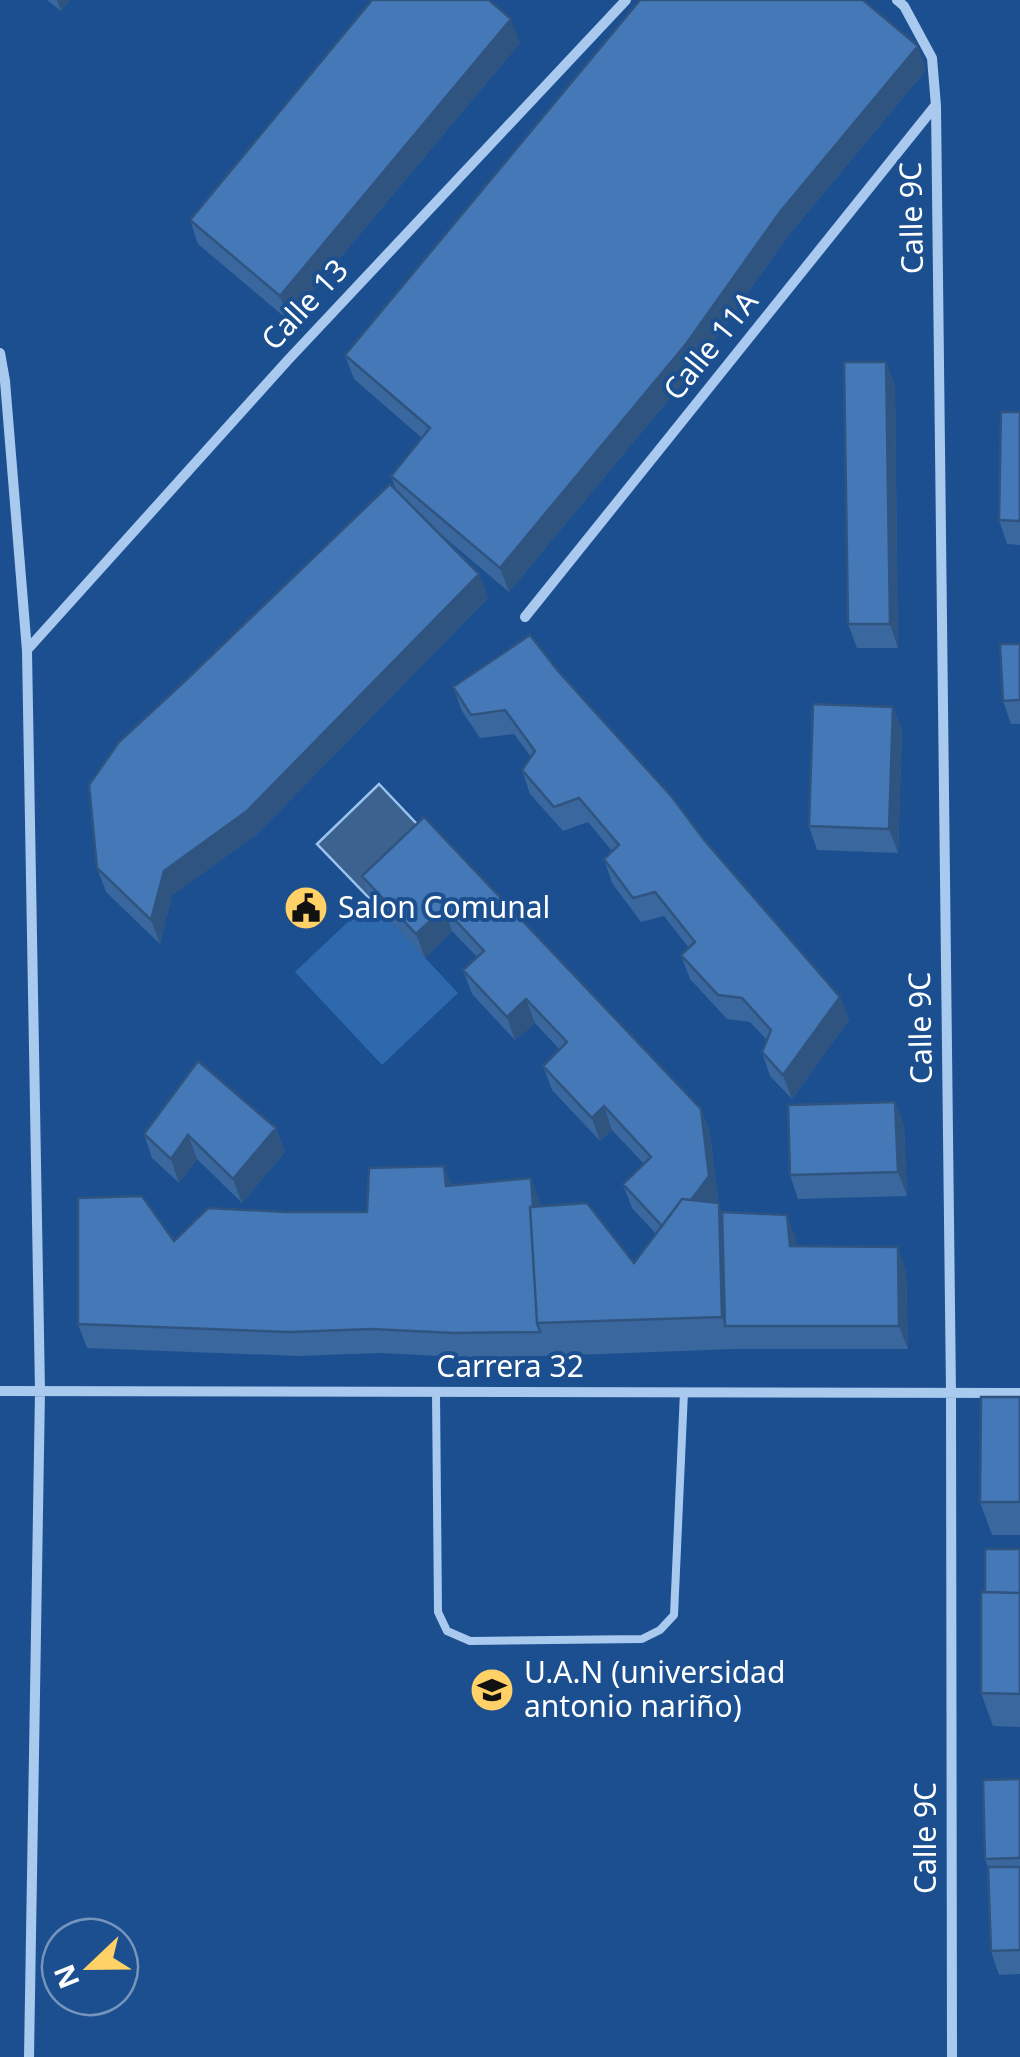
<svg xmlns="http://www.w3.org/2000/svg" width="1020" height="2057" viewBox="0 0 1020 2057" font-family="'Noto Sans',sans-serif">
<style>
.green{fill:#2e69ad}
.water{fill:#3c6290;stroke:#9cc4f0;stroke-width:2.5}
.lines{fill:none;stroke-linecap:round;stroke-linejoin:round}
.lane{stroke:#a9c9ee;stroke-width:8}
.street{stroke:#a9c9ee;stroke-width:10}
.wall{fill:#3a679d}
.shaded-wall{fill:#305480}
.building{fill:#4478b7;stroke:#305480;stroke-width:2.5}
.labels{text-anchor:middle;stroke-width:8;stroke-linejoin:round;paint-order:stroke}
.street-label{font-size:30px;fill:#fff;stroke:#1b4f8f}
.poi-label{font-size:30px;fill:#fff;stroke:#1b4f8f;text-anchor:start}
</style>
<rect width="100%" height="100%" fill="#1b4f8f"/>
<path class="green" d="M371,900L458,993L382,1065L295,972Z"/>
<path class="water" d="M379,784L433,841L371,900L317,844Z"/>
<g class="lines">
<path class="lane" d="M436,1392L438,1612L447,1631L470,1641L642,1639L660,1630L674,1615L684,1392"/>
<path class="street" d="M897,0L904,6L932,58L936,106L951,1392L952,2057
M0,353L5,381L27,651L40,1391L29,2057
M525,617L935,106
M27,650L288,360L626,0
M0,1391L1020,1393"/>
</g>
<path class="wall" d="M47,0H70L61,11Z
M520,43L288,320L198,244L190,220Z
M926,70L788,236L695,368L509,592L437,531L479,574L488,598L256,835L172,895L160,944L106,892L97,868L396,490L391,476L422,438L354,379L345,355Z
M886,362L895,386L898,648H857L848,624Z
M1020,412V545L1007,544L999,520Z
M1020,644V724H1011L1003,701Z
M558,671L840,997L849,1020L792,1099L770,1076L762,1052L767,1040L750,1022L727,1019L690,979L681,955L689,948L664,916L641,922L612,883L604,859L612,851L588,822L563,831L530,794L522,770L531,757L514,734L480,738L462,711L453,687Z
M893,707L902,731L898,853L817,850L809,826Z
M424,817L701,1109L710,1133L718,1200L715,1203H719L722,1212L796,1239V1246L906,1271L908,1349H734L549,1356L463,1357L379,1353L298,1356L87,1348L78,1324L174,1241L287,1212H367L444,1166L451,1185L540,1202V1206L634,1263L656,1234L632,1208L623,1184L644,1164L612,1130L600,1141L552,1090L543,1066L560,1050L535,1023L515,1040L472,994L463,970L477,957L452,931L425,958L371,900L362,876Z
M895,1102L904,1126L907,1196L798,1199L790,1175Z
M276,1128L285,1152L242,1203L197,1159L179,1183L152,1158L144,1134Z
M1020,1397V1535H992L980,1502Z
M1020,1549V1727L993,1726L981,1693Z
M1020,1779V1974L999,1975L991,1951L988,1867L985,1859Z"/>
<path class="shaded-wall" d="M57,0H70L61,11Z
M511,19L520,43L288,320L280,296Z
M918,46L926,70L788,236L695,368L509,592L500,568L780,212Z
M886,362L895,386L898,648L890,624Z
M479,574L488,598L256,835L172,895L160,944L151,920L164,871Z
M893,707L902,731L898,853L889,829Z
M444,908L452,931L425,958L416,934Z
M840,997L849,1020L792,1099L783,1075Z
M526,999L535,1023L515,1040L507,1017Z
M895,1102L904,1126L907,1196L898,1172Z
M604,1106L612,1130L600,1141L592,1118Z
M701,1109L710,1133L718,1200L677,1257Z
M276,1128L285,1152L242,1203L233,1179Z
M188,1135L197,1159L179,1183L171,1159Z
M444,1166L453,1190L446,1186Z
M531,1178L540,1202L547,1323H540Z
M719,1203L731,1236L725,1326L722,1317Z
M787,1215L796,1239L798,1270L790,1246Z
M898,1247L906,1271L908,1349L899,1326Z"/>
<path class="building" d="M372,0H489L511,19L280,296L190,220Z
M640,0H863L918,46L780,212L686,344L500,568L391,476L430,428L345,355Z
M844,362H886L890,624H848Z
M1001,412H1020V521L999,520Z
M390,484L479,574L247,811L164,871L151,920L97,868L89,785L119,742L186,680Z
M530,635L558,671L672,797L705,841L840,997L783,1075L762,1052L771,1030L742,998L718,995L681,955L695,942L655,892L633,898L604,859L619,845L579,798L554,807L522,770L535,751L505,710L471,715L453,687Z
M1000,644H1020V700L1003,701Z
M813,704L893,707L889,829L809,826Z
M424,817L701,1109L709,1176L691,1200L682,1199L662,1226L623,1184L651,1157L604,1106L592,1118L543,1066L567,1042L526,999L507,1017L463,970L484,951L444,908L416,934L362,876Z
M198,1061L276,1128L233,1179L188,1135L171,1159L144,1134Z
M895,1102L898,1172L790,1175L788,1105Z
M444,1166L446,1186L531,1178L533,1207H530L537,1323L540,1332L454,1333L371,1329L290,1332L78,1324V1198L142,1196L174,1241L208,1208L287,1212H367L369,1168Z
M682,1199L719,1203L722,1317L537,1323L530,1207L587,1203L634,1263Z
M722,1212L787,1215L790,1246L898,1247L899,1326H725Z
M981,1397H1020V1502H980Z
M985,1549H1020V1593L985,1592Z
M981,1592L1020,1593V1694L981,1693Z
M1020,1779V1858L985,1859L983,1780Z
M988,1867H1020V1950L991,1951Z"/>
<defs>
<symbol id="civic-disc" viewBox="-11 -11 22 22"><circle r="9.5" fill="#ffd166" stroke="#1b4f8f"/><path d="M-.6-6.5H3V-4.5H.6V-3L4-1V1h2V6H-6V1h2V-1L-.6-3ZM-1.2 2.5V6h2.4V2.5Z" fill="#111"/></symbol>
<symbol id="university-disc" viewBox="-11 -11 22 22"><circle r="9.5" fill="#ffd166" stroke="#1b4f8f"/><path d="M0-5L7-2L0 1L-7-2ZM-4 1L0 2.5L4 1V4Q0 6-4 4Z" fill="#111"/></symbol>
</defs>
<g fill-rule="evenodd">
<use href="#civic-disc" x="281" y="883" width="50" height="50"/>
<use href="#university-disc" x="467" y="1665" width="50" height="50"/>
</g>
<g class="labels">
<g class="street-label">
<text transform="translate(912 218) rotate(-91)" y="10">Calle 9C</text>
<text transform="translate(305 305) rotate(-47)" y="10">Calle 13</text>
<text transform="translate(711 346) rotate(-51)" y="10">Calle 11A</text>
<text transform="translate(921 1028) rotate(-91)" y="10">Calle 9C</text>
<text x="510" y="1377">Carrera 32</text>
<text transform="translate(926 1838) rotate(-90)" y="10">Calle 9C</text>
</g>
<g class="poi-label">
<text x="338" y="918">Salon Comunal</text>
<text x="524" y="1683">U.A.N (universidad<tspan x="524" dy="34">antonio nariño)</tspan></text>
</g>
</g>
<g transform="translate(90 1967) rotate(248)"><circle r="48" fill="#1b4f8f" stroke="#7695bc" stroke-width="2.5"/>
<path d="M0-8L18 38L0 25L-18 38Z" fill="#ffd166"/>
<text y="-15" font-size="28" font-weight="bold" text-anchor="middle" fill="#ffffff">N</text>
</g>
</svg>
